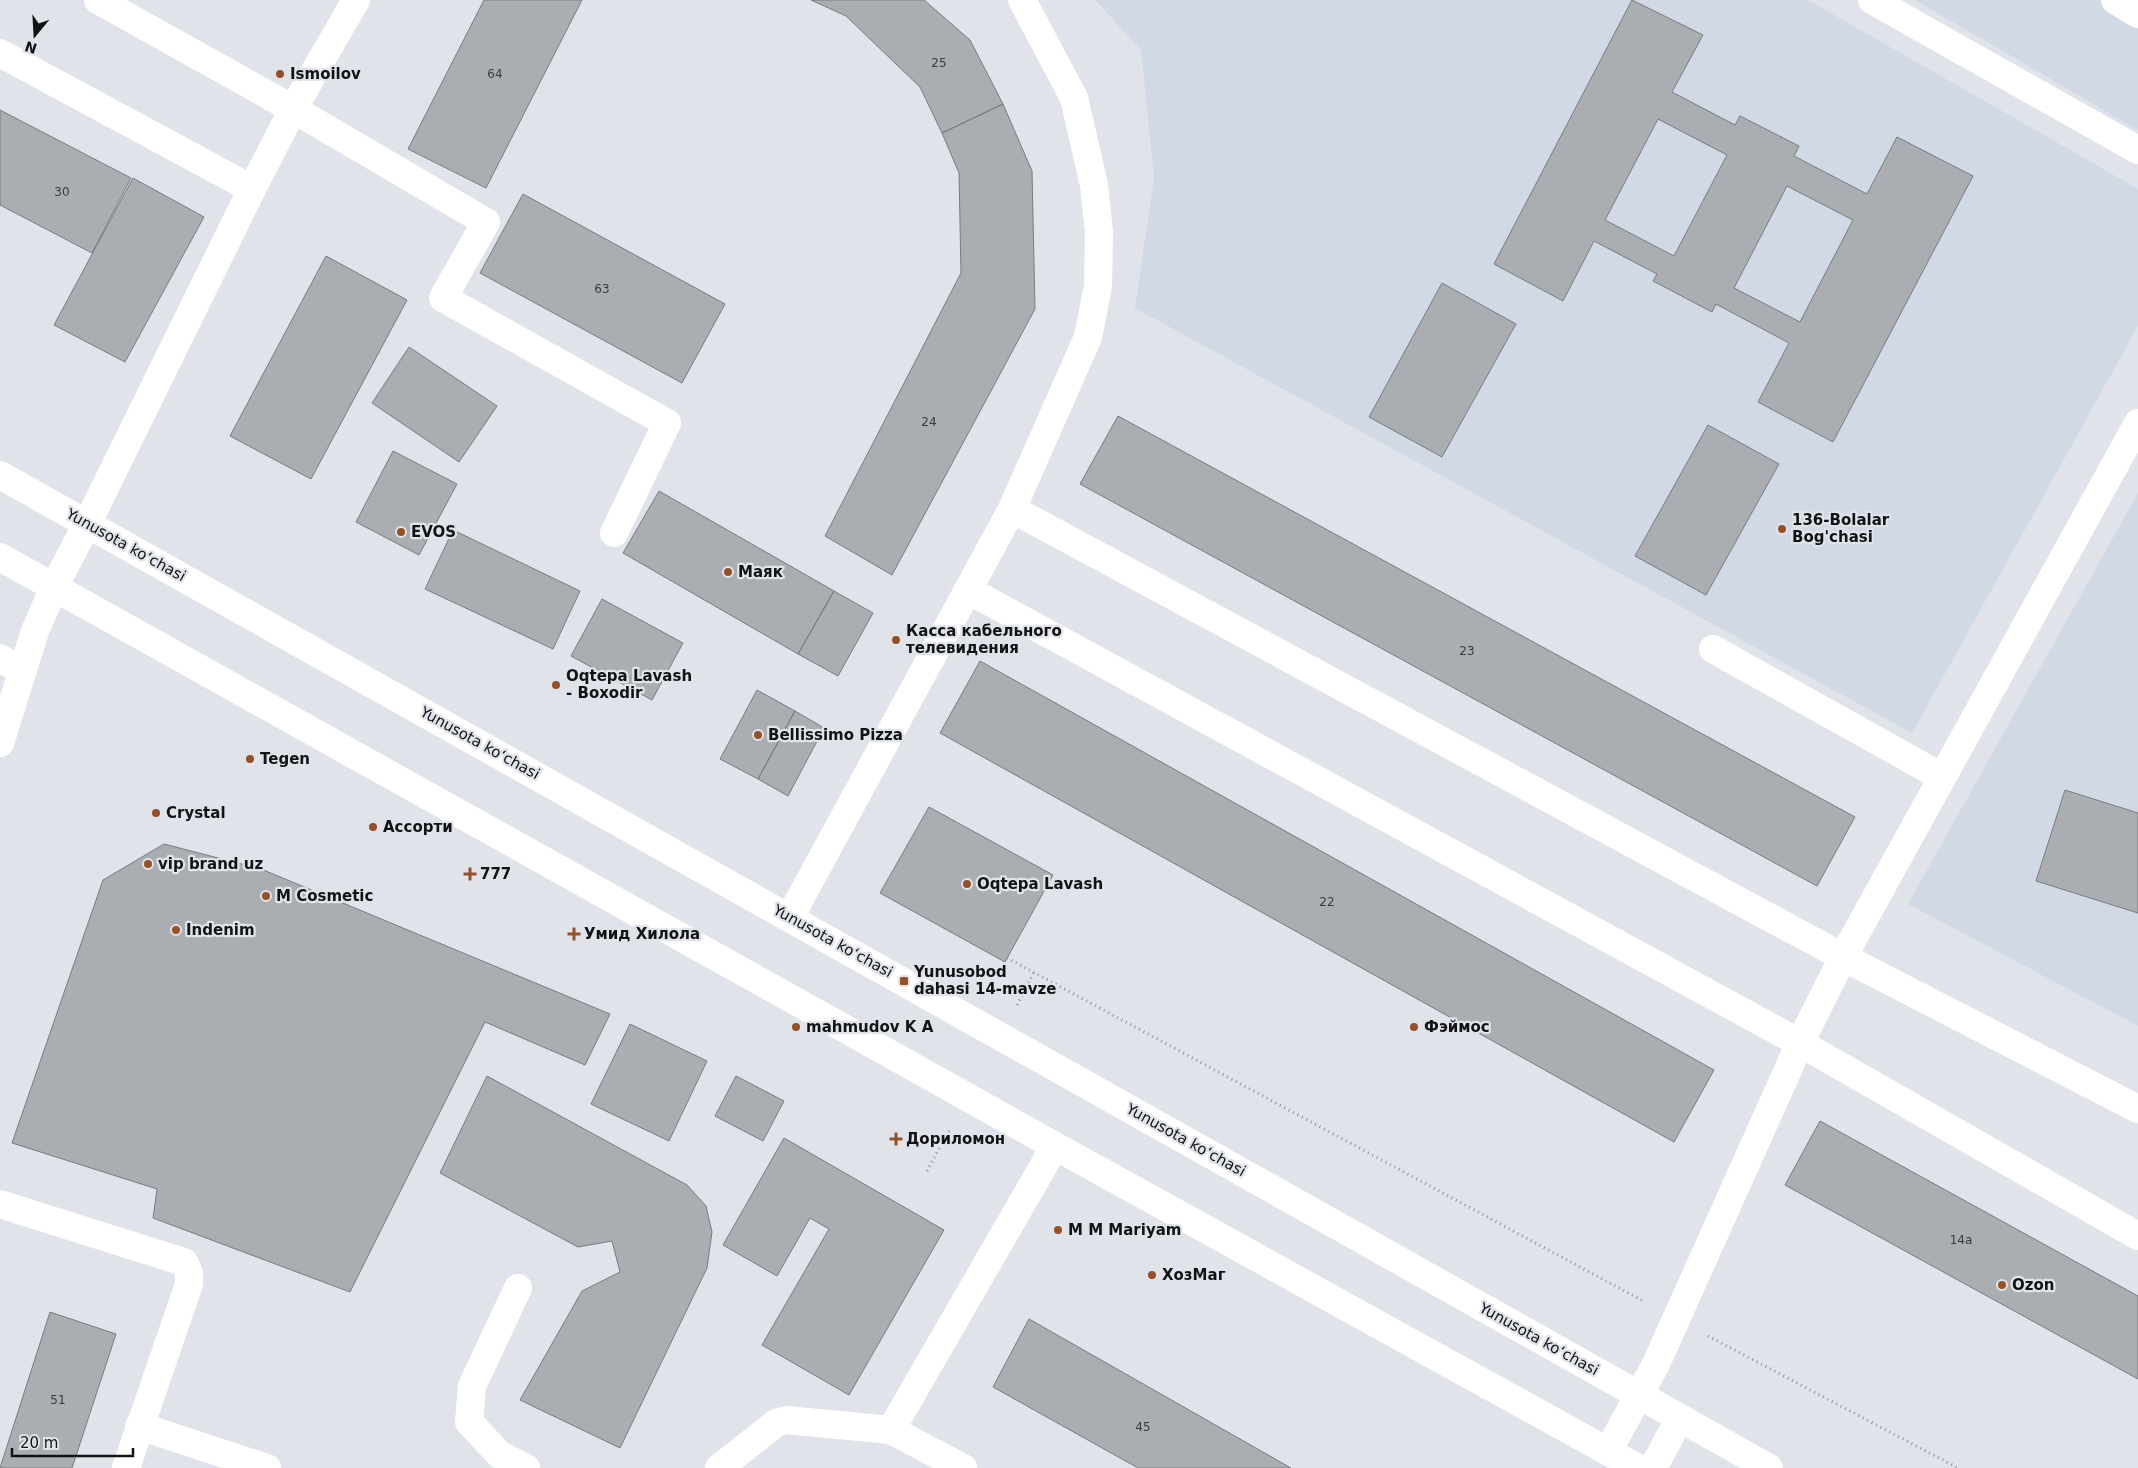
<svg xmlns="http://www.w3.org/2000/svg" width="2138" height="1468" viewBox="0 0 2138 1468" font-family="'DejaVu Sans',sans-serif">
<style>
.built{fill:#d1d9e5}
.building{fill:#aaaeb3;stroke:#787b81;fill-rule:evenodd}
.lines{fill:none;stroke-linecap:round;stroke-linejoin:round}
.path{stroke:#8d9094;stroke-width:3;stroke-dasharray:1 4;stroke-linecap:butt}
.minor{stroke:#fff;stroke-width:28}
.major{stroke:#fff;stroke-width:28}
.poi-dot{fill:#955026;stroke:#e0e4ea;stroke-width:2}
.labels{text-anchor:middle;stroke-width:4.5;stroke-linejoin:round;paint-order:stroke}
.number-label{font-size:12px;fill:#383a3c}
.poi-label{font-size:15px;font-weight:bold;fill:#121315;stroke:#e0e4ea;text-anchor:start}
.street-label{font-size:15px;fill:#121315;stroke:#e0e4ea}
</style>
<rect width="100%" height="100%" fill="#e0e4ea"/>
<path class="built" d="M1095,0H1808L2138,189V326L1912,733L1135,308L1154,178L1141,50Z
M1915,0H2138V130Z
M2138,493V1026L1908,904Z"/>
<path class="building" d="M484,0H582L486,188L408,149Z
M811,0H924L970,40L1003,104L942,133L920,87L846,16Z
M1632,0L1703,35L1672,92L1735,125L1740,116L1799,146L1794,156L1867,194L1897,137L1973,176L1833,442L1758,402L1789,343L1716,304L1712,312L1653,281L1657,274L1594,241L1563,301L1494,264ZM1658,119L1727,155L1674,256L1605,220ZM1787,186L1853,220L1800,322L1734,288Z
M1003,104L1032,171L1035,309L892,575L825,536L961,273L959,173L942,133Z
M0,110L131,178L92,253L0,205Z
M133,178L204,217L125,362L54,325Z
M523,194L725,304L682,383L480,273Z
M326,256L407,300L311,479L230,436Z
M1442,283L1516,324L1442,457L1369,417Z
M409,347L497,406L459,462L372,403Z
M1118,416L1855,817L1817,886L1080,484Z
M1708,425L1779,464L1706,595L1635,556Z
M393,451L457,484L419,555L356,522Z
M659,491L834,591L798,654L623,553Z
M453,530L580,591L553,649L425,589Z
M834,591L873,613L838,676L798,654Z
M602,599L683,643L652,700L571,656Z
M980,661L1714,1070L1674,1142L940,733Z
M757,690L795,711L758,779L720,759Z
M795,711L824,728L788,796L758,779Z
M2065,790L2138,813V913L2036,881Z
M929,807L1053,875L1005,962L880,893Z
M164,844L261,869L610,1014L585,1065L485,1022L350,1292L153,1218L157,1189L12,1143L103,880Z
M630,1024L707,1061L669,1141L591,1104Z
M487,1076L687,1185L706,1206L712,1232L707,1268L620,1448L520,1400L582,1291L620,1272L612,1241L578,1247L440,1173Z
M736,1076L784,1101L763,1141L715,1116Z
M1820,1121L2138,1296V1379L1785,1185Z
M784,1138L944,1230L849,1395L762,1345L829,1229L810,1218L777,1276L723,1245Z
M50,1312L116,1334L72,1468H0Z
M1029,1319L1291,1468H1138L993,1387Z"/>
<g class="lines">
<path class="path" d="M1007,958L1645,1302
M1017,1005L1034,972
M927,1171L951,1127
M1708,1336L1958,1468"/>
<path class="minor" d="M98,0L293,109L486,222L443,298L667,423L614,533
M1872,0L2138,150
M2115,0L2138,14
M0,53L252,189
M1012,509L1088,337L1098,286L1099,232L1094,185L1074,98L1022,0
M968,590L1800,1043L2138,1236
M1713,649L1942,777
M0,658L22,671
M0,743L35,631L54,587L87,524L252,189L293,109L356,0
M790,917L1012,509L1843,957L2138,1109
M0,1204L184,1262L189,1273V1284L126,1468
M518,1288L472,1386L469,1422L500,1455L526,1468
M139,1426L267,1468
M891,1430L1055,1146
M1608,1451L1656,1364L1800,1043L1843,957L2138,423
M719,1468L776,1423L787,1420L891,1430L963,1468
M1653,1468L1680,1418"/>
<path class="major" d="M0,475L1769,1468
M0,557L1055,1146L1638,1468"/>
</g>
<g class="poi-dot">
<circle cx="280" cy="74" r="5"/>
<circle cx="1782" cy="529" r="5"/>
<circle cx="401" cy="532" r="5"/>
<circle cx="728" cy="572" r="5"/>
<circle cx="896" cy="640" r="5"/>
<circle cx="556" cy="685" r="5"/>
<circle cx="758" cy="735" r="5"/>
<circle cx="250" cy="759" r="5"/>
<circle cx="156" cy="813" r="5"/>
<circle cx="373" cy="827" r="5"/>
<circle cx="148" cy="864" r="5"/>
<path d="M467.5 866.5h5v5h5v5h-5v5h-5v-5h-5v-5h5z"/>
<circle cx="967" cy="884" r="5"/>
<circle cx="266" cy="896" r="5"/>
<circle cx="176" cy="930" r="5"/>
<path d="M571.5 926.5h5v5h5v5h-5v5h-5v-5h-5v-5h5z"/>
<rect x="899" y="976" width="10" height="10" rx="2.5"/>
<circle cx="796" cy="1027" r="5"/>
<circle cx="1414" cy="1027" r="5"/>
<path d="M893.5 1131.5h5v5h5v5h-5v5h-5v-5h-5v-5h5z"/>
<circle cx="1058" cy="1230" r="5"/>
<circle cx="1152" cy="1275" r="5"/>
<circle cx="2002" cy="1285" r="5"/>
</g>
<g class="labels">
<g class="number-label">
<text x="939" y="67">25</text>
<text x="495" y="78">64</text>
<text x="62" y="196">30</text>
<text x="602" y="293">63</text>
<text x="929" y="426">24</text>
<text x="1467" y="655">23</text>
<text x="1327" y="906">22</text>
<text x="1961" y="1244">14а</text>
<text x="58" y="1404">51</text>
<text x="1143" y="1431">45</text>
</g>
<g class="poi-label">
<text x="290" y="79">Ismoilov</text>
<text x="1792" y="525">136-Bolalar<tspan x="1792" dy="17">Bog'chasi</tspan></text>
<text x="411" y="537">EVOS</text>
<text x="738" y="577">Маяк</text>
<text x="906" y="636">Касса кабельного<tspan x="906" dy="17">телевидения</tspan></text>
<text x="566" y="681">Oqtepa Lavash<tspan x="566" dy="17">- Boxodir</tspan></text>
<text x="768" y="740">Bellissimo Pizza</text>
<text x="260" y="764">Tegen</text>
<text x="166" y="818">Crystal</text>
<text x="383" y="832">Ассорти</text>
<text x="158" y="869">vip brand uz</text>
<text x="480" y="879">777</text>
<text x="977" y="889">Oqtepa Lavash</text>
<text x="276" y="901">M Cosmetic</text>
<text x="186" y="935">Indenim</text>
<text x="584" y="939">Умид Хилола</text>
<text x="914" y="977">Yunusobod<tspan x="914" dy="17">dahasi 14-mavze</tspan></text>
<text x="806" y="1032">mahmudov K A</text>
<text x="1424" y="1032">Фэймос</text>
<text x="906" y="1144">Дориломон</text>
<text x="1068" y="1235">M M Mariyam</text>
<text x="1162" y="1280">ХозМаг</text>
<text x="2012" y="1290">Ozon</text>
</g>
<g class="street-label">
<text transform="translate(126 545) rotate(29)" y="5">Yunusota koʻchasi</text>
<text transform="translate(480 743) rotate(29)" y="5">Yunusota koʻchasi</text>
<text transform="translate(833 941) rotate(29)" y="5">Yunusota koʻchasi</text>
<text transform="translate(1186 1140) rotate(29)" y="5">Yunusota koʻchasi</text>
<text transform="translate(1539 1339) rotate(29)" y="5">Yunusota koʻchasi</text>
</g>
</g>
<g transform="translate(35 35) rotate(198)" stroke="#e0e4ea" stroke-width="4" paint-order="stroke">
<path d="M0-4L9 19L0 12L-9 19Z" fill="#121315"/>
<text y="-8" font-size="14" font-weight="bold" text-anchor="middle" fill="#121315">N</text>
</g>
<path d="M12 1448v8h121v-8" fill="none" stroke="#121315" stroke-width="2.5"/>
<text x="20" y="1448" font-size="15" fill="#121315" stroke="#e0e4ea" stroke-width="4" paint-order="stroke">20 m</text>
</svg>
